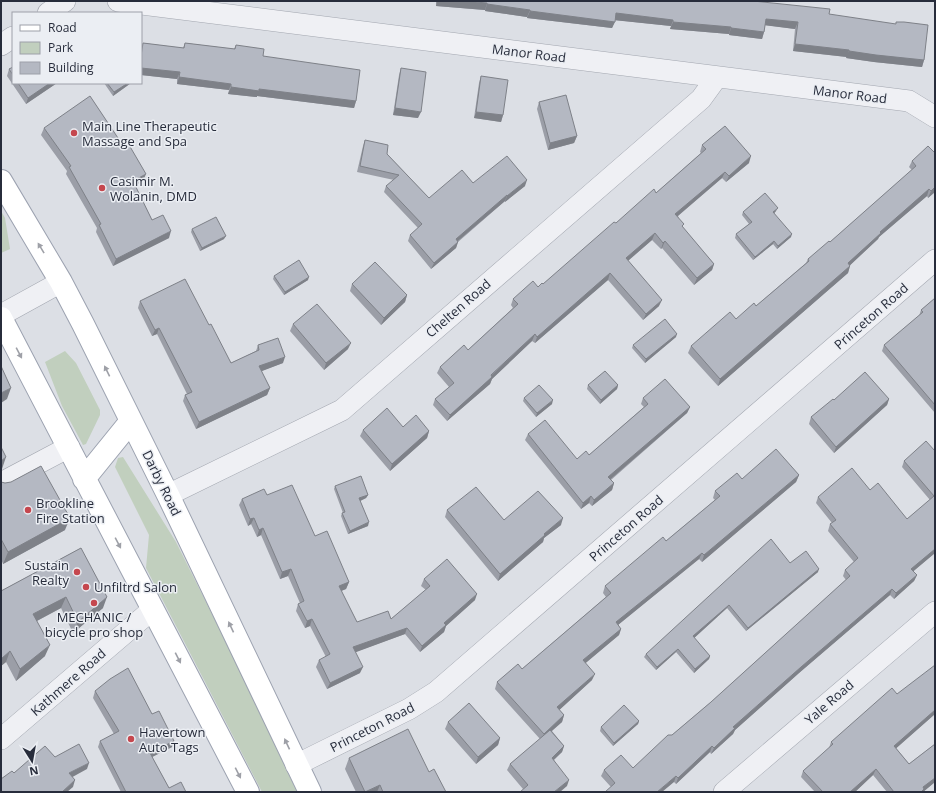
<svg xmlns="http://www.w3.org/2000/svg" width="936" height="793" viewBox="0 0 936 793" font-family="'Open Sans',sans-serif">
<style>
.green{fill:#c1cfbe}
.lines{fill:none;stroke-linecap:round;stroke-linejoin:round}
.minor-casing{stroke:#a2a6af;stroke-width:22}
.major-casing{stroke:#9ca2b0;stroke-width:24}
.minor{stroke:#eff0f4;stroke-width:21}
.major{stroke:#fff;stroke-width:22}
.wall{fill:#9b9ea7}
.shaded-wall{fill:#7e8188}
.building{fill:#b4b8c2;stroke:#7e8188}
.oneway{fill:#9ea0a7}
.poi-dot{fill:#c5474e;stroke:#ebeef3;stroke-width:1.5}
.labels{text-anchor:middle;stroke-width:3;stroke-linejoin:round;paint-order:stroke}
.street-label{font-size:13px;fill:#272c3b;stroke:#ebeef3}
.poi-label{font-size:13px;fill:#272c3b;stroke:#ebeef3;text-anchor:start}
</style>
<rect width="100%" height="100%" fill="#dcdfe5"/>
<path class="green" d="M1,211L5,218L10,249L1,253Z
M65,351L76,363L100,410V415L86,444L83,445L62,406L45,362Z
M123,457L176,542L234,658L297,792H262L146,568L149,535L115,467L118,458Z"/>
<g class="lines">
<defs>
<path id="minor" d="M118,1L909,101L935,117
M48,13L65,1
M1,45L13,37
M1,315L61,282
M1,483L69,447
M168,495L342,410L701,99L717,77
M1,739L153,609
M296,765L409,709L436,692L935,260
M724,792L935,612"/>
<path id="major" d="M1,181L61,282L83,324L168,495L310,792
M1,318L248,792
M84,479L131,421"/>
</defs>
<use href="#minor" class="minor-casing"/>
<use href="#major" class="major-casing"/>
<use href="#minor" class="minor"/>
<use href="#major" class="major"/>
</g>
<path class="wall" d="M436,1H753L829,14L924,60L922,67L874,62L846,58L847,57L793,51L795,29L765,25L764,32L762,39L729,35V34L670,29L671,26L615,20L612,28L527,18V17L485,11V10L436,6Z
M143,43L183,48L185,43L234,49L236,45L263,56L356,101L354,108L257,96V97L228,94L229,90L177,84V79L141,75V47Z
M13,67V83H57L26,104L7,76L9,69Z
M401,68L418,118L393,115L399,75Z
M481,76L503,115L501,122L474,118L479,83Z
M104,83H131L113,96Z
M539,102L577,136L574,143L548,150L537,109Z
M44,128L143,181L135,185L152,220L169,238L113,266L96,232L97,228L66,174L67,171L41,135Z
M365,140L387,154L429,198L473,183L525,186L505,202V201L458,242L456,248L431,269L408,241L410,235L418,228L384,192L386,186L394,180L357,172L363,146Z
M702,145L749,163L726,182L722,178L678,216L683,228L714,264L712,270L694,285L662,248L661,249L652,240L628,261L659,306L643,320L608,280L535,343L532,341L492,379L490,384L447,421L433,405L435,399L449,387L437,373L440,367L468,350L513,308L511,305L513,299L543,284L616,223L656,193L701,153L700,152Z
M935,153V192L928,198L927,196L879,237L878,239L850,265L848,273L718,386L688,353L691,346L736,319L756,306L806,263L808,259L830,242L912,170L909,167L912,161Z
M776,211L774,214L791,237L777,249L773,244L753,260L735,238L736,234L749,224L742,215L743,212Z
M192,229L224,239L200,251L191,232Z
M274,276L308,280L284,295L273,279Z
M352,284L407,295L405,302L381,325L350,291Z
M935,298V413L882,351L884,345L919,316L921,310Z
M140,301L209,325L231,363L256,351L258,345L283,363L261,371L270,388L267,395L196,429L183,401L185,395L187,394L157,334L152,336L138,308Z
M293,324L348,349L324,370L290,331Z
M676,337L645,363L632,348L633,345Z
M588,385H618L617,389L600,404L587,389Z
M524,398L552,404L536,417L523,401Z
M643,398L690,407L687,413L611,480L614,483L612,490L592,506L589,503L581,509L525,440L528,434L577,459L589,455L644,407L641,404Z
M889,399L887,405L834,453L809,424L811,417L834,400Z
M403,427L429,431L427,438L390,471L360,436L363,430Z
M935,451V553L913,571L917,575L914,581L894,599L890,595L799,673L735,730L733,734L711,754L710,752L676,784L674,782L611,787L601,776L604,770L633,768L711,702L846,580L843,576L845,570L854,562L828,531L830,524L832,523L816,503L818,497L870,490L907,519L930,500L902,467L904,461Z
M799,475L796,482L702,562L699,559L618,625L621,629L619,635L585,663L592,680L559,710L564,715L562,722L552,731L564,746L562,752L554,760L567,786L523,789L507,770L510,764L540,739L495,689L497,682L522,669L606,597L603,593L605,586L666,541L715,500L713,498L715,491L742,479Z
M1,482L65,530L3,564L1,559Z
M335,486L368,495L366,498L360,501L368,526L348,534L341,516L342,513H343L334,489Z
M267,495L315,536L349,582L346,589L341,591L357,622L391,619L426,590L421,586L424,579L475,600L446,626L444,632L420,652L405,634L355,652L360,673L327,689L316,667L319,660L326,657L310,626L305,628L296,611L298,604L300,603L288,576L280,579L261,535L257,537L251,524L248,526L239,505L242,499Z
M447,510L504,520L561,525L544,538L543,542L498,581L445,517Z
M81,548L103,608L73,633L61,608L37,621L45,656L16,681L6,662L1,666V591Z
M790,563L818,572L746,631L727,608L694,638L710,656L709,659L694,673L676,652L656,670L644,657L646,654Z
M95,691L152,714L174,741L172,747L152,757L169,788L186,792H121L98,747L100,741L114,734L93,698Z
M897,694L935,714L896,748L909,764L935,744V782L923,792H887L873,775L855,792H815L801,777L803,771L829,748L831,742Z
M639,721L638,724L613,746L600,731L601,727Z
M448,722L500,738L498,745L476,764L445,729Z
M349,758L429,772L446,792H356L345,769Z"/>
<path class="shaded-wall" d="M437,1H464L487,3L485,10L436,6Z
M487,4L530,10L527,17L485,11Z
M530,11L615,22L612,28L527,18Z
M616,13L673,20L671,26L613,20Z
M766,19L798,22L795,29L763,25Z
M673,22L731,27L729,34L670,29Z
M731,28L764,32L762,39L729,35Z
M795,44L849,50L847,57L793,51Z
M849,51L924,60L922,67L874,62L846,58Z
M141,68L180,72L177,79L141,75Z
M179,77L231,84L229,90L177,84Z
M50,83H57L26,104L28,98Z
M128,83H131L113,96L114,92Z
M231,87L259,89L356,101L354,108L257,96V97L228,94Z
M395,108L421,112L418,118L393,115Z
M476,112L503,115L501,122L474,118Z
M577,136L574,143L548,150L550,143Z
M751,156L749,163L726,182L729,176Z
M725,172L722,178L673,220L675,214Z
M146,174L143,181L131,188L133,181Z
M527,180L525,186L505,202L507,196Z
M935,187V192L928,198L931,191Z
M929,189L927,196L879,237L878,239L845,270L848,263L880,232Z
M507,195L505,201L453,245L456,239Z
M778,208L776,211L771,216L773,212Z
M171,231L169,238L113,266L116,259Z
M655,233L652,240L623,265L626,258Z
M792,234L791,237L777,249L778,246Z
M226,236L224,239L200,251L202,248Z
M665,241L662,248L661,249L663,243Z
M774,241L773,244L753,260L755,257Z
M458,242L456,248L431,269L434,263Z
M714,264L712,270L694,285L697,278Z
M850,266L848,273L718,386L720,379Z
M610,273L608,280L535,343L537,337Z
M309,277L308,280L284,295L285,292Z
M407,295L405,302L381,325L384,318Z
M662,300L659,306L643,320L646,314Z
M159,328L157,334L152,336L155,330Z
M535,334L532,341L492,379L490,384L447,421L450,415Z
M677,334L676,337L645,363L646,359Z
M351,343L348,349L324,370L326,363Z
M285,357L283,363L257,373L259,366Z
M618,385L617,389L600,404L601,400Z
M11,388L7,399L1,403V393Z
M270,388L267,395L196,429L199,422Z
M889,399L887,405L834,453L836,447Z
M553,400L552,404L536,417L537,413Z
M690,407L687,413L606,483L608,477Z
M429,431L427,438L390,471L392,464Z
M6,457L2,469L1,470V461Z
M799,475L796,482L702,562L704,555Z
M614,483L612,490L592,506L594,500Z
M368,495L366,498L358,502L359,498Z
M591,496L589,503L581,509L583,503Z
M70,518L65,530L3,564L8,552Z
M254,518L251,524L248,526L250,519Z
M563,518L561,525L544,538L543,542L498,581L500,574L544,534Z
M369,522L368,526L348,534L350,531Z
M263,528L261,535L257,537L259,530Z
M935,549V553L909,575L911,569Z
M702,553L699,559L613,629L616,622Z
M291,569L288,576L280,579L282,572Z
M819,569L818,572L746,631L748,628Z
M917,575L914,581L894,599L896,593Z
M349,582L346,589L336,593L339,586Z
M892,589L890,595L799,673L735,730L733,734L711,754L714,748L733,727L801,667Z
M477,594L475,600L446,626L444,632L420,652L422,646L444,623Z
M66,597L61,608L29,625L33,614Z
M107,597L103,608L73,633L78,622Z
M729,605L727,608L692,640L693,636Z
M312,619L310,626L305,628L307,621Z
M407,628L405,634L351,654L353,647Z
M621,629L619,635L581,667L583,660Z
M50,645L45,656L16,681L20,669Z
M678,649L676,652L656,670L657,667Z
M10,651L6,662L1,666V659Z
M710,656L709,659L694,673L695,669Z
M363,667L360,673L327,689L330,683Z
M595,674L592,680L555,714L557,707Z
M935,710V714L892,752L894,746Z
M564,715L562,722L541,740L544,734Z
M639,721L638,724L613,746L614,743Z
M500,738L498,745L476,764L478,757Z
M174,741L172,747L148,759L150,753Z
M564,746L562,752L549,764L552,758Z
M712,746L710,752L676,784L678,778Z
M89,763L87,769L67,780L69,773Z
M876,769L873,775L855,792H850Z
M676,776L674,782L662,792H657Z
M935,778V782L923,792H921L923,787Z
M75,780L73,787L67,792H62Z
M569,780L567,786L560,792H554Z
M380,785L377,792H366Z"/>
<path class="building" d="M464,1H753L830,9L829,14L896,24V22H904L928,25L924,60L876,55L849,51V50L795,44L798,22L766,19L764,32L731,28V27L673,22V20L616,13L615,22L530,11V10L487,4V3Z
M143,43L184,48L185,43L235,49L236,45L264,49L263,56L360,70L356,101L259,89V91L231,87V84L179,77L180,72L141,68V56Z
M13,67V75L9,69Z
M401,68L426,72L421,112L395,108Z
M481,76L508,80L503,115L476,112Z
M18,83H50L28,98Z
M107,83H128L114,92Z
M566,95L577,136L550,143L539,102Z
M90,96L120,141L125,138L146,174L133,181L152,220L163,215L171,231L116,259L99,225L101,224L69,167L71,166L44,128Z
M725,126L751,156L729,176L725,172L675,214L684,224L682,226L714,264L697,278L665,241L663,243L655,233L626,258L662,300L646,314L610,273L537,337L535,334L491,375L492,377L450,415L435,399L454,383L440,367L464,345L468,350L518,304L513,299L533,281L538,287L542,283L543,284L614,222L616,223L654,189L656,193L706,149L702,145Z
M365,140L388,145L387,154L429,198L462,170L473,183L507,156L527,180L507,196V195L456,239L458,242L434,263L410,235L422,224L386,186L399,175L360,166Z
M928,146L935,153V187L931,191L929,189L880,232L881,233L848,263L850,266L720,379L691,346L730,312L736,319L754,303L756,306L809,261L808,259L829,241L830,242L916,166L912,161Z
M765,193L778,208L773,212L792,234L778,246L774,241L755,257L736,234L752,222L743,212Z
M216,217L226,236L202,248L192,229Z
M299,260L309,277L285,292L274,276Z
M375,262L407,295L384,318L352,284Z
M185,279L209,325L211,324L231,363L259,350L258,345L278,338L285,357L259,366L270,388L199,422L185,395L192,392L159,328L155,330L140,301Z
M935,298V405L884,345L923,312L921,310Z
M317,304L351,343L326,363L293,324Z
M665,319L677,334L646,359L633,345Z
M1,366L11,388L1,393Z
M605,371L618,385L601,400L588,385Z
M865,372L889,399L836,447L811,417L833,399L834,400Z
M665,379L690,407L608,477L614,483L594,500L591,496L583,503L528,434L545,420L577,459L586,451L589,455L648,404L643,398Z
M539,385L553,400L537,413L524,398Z
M387,408L403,427L416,415L429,431L392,464L363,430Z
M926,441L935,451V549L911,569L917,575L896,593L892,589L801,667L733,727L735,728L714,748L712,746L678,778L676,776L657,792H605L615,783L604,770L621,755L633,768L668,735H672L711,702L850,576L845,570L858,558L830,524L836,520L818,497L852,468L870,490L878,483L907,519L934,496L904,461Z
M1,447L6,457L1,461Z
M776,449L799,475L704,555L702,553L616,622L621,629L583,660L595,674L557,707L564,715L544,734L497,682L518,664L522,669L611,593L605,586L663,537L666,541L720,496L715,491L737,473L742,479Z
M41,466L70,518L8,552L1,539V482L5,483L11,482Z
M361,476L368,495L359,498L369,522L350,531L342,513L345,512L335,486Z
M292,485L315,536L327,531L349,582L339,586L357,622L388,611L391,619L430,586L424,579L447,559L477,594L444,623L446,625L422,646L407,628L353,647L363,667L330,683L319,660L330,654L312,619L307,621L298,604L304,601L291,569L282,572L263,528L259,530L254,518L250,519L242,499L264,489L267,495Z
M476,487L504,520L538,491L563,518L544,534L545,535L500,574L447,510Z
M771,539L790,563L806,551L819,569L748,628L729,605L693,636L710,656L695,669L678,649L657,667L646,654Z
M81,548L107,597L78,622L66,597L33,614L50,645L20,669L10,651L1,659V591Z
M935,665V710L894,746L909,764L935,744V778L923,787L924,789L921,792H894L876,769L850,792H823L803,771L833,744L831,742L892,688L897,694Z
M128,668L152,714L159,711L174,741L150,753L169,788L181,782L186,792H126L100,741L119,731L95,691L110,679Z
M469,703L500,738L478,757L448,722Z
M624,705L639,721L614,743L601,727Z
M408,729L429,772L434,769L446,792H383L380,785L365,792L349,758Z
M550,730L564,746L552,758L569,780L554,792H520L528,785L510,764Z
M79,744L89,763L69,773L75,780L62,792H1V779L12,771L14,773L45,746L55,757Z"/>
<defs><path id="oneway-solid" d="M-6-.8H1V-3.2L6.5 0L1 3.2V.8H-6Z"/></defs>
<g class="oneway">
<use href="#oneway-solid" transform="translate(41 248) rotate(-121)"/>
<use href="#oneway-solid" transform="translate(19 353) rotate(62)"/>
<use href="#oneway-solid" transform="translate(107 371) rotate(-116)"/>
<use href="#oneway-solid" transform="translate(118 543) rotate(62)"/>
<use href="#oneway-solid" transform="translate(231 627) rotate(-115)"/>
<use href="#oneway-solid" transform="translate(178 658) rotate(63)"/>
<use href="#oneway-solid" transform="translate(287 744) rotate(-115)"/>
<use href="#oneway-solid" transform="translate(238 773) rotate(63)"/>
</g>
<g class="poi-dot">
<circle cx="74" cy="133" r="4"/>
<circle cx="102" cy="188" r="4"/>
<circle cx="28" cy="510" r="4"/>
<circle cx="77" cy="572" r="4"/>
<circle cx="86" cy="587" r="4"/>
<circle cx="94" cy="603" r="4"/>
<circle cx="131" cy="739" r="4"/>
</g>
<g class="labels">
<g class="street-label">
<text transform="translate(529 53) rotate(7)" y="5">Manor Road</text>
<text transform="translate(850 94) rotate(7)" y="5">Manor Road</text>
<text transform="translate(458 308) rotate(-41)" y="5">Chelten Road</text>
<text transform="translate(871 316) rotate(-41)" y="5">Princeton Road</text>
<text transform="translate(162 483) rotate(64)" y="5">Darby Road</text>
<text transform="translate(626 528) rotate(-41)" y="5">Princeton Road</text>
<text transform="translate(68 682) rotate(-41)" y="5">Kathmere Road</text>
<text transform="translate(829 702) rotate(-41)" y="5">Yale Road</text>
<text transform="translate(372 727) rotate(-27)" y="5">Princeton Road</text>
</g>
<g class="poi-label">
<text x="82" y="131">Main Line Therapeutic<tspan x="82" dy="15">Massage and Spa</tspan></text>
<text x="110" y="186">Casimir M.<tspan x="110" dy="15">Wolanin, DMD</tspan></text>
<text x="36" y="508">Brookline<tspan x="36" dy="15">Fire Station</tspan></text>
<text x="69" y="570" text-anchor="end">Sustain<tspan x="69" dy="15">Realty</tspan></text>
<text x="94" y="592">Unfiltrd Salon</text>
<text x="94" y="622" text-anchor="middle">MECHANIC /<tspan x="94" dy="15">bicycle pro shop</tspan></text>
<text x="139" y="737">Havertown<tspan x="139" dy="15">Auto Tags</tspan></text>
</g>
</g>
<rect width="936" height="793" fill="none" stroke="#272c3b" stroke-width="4"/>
<rect x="12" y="12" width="130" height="72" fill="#ebeef3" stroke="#9da0a9"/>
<rect x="20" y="25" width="20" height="6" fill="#ffffff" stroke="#9da0a9"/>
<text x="48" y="32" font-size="12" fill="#272c3b">Road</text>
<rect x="20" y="42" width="20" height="12" fill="#c1cfbe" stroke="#9da0a9"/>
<text x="48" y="52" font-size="12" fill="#272c3b">Park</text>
<rect x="20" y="62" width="20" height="12" fill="#b4b8c2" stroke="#9da0a9"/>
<text x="48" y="72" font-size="12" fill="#272c3b">Building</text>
<g transform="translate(32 761) rotate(169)" stroke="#ebeef3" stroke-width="3" paint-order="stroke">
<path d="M0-3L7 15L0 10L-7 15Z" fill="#272c3b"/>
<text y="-6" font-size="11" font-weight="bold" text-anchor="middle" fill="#272c3b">N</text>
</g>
</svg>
